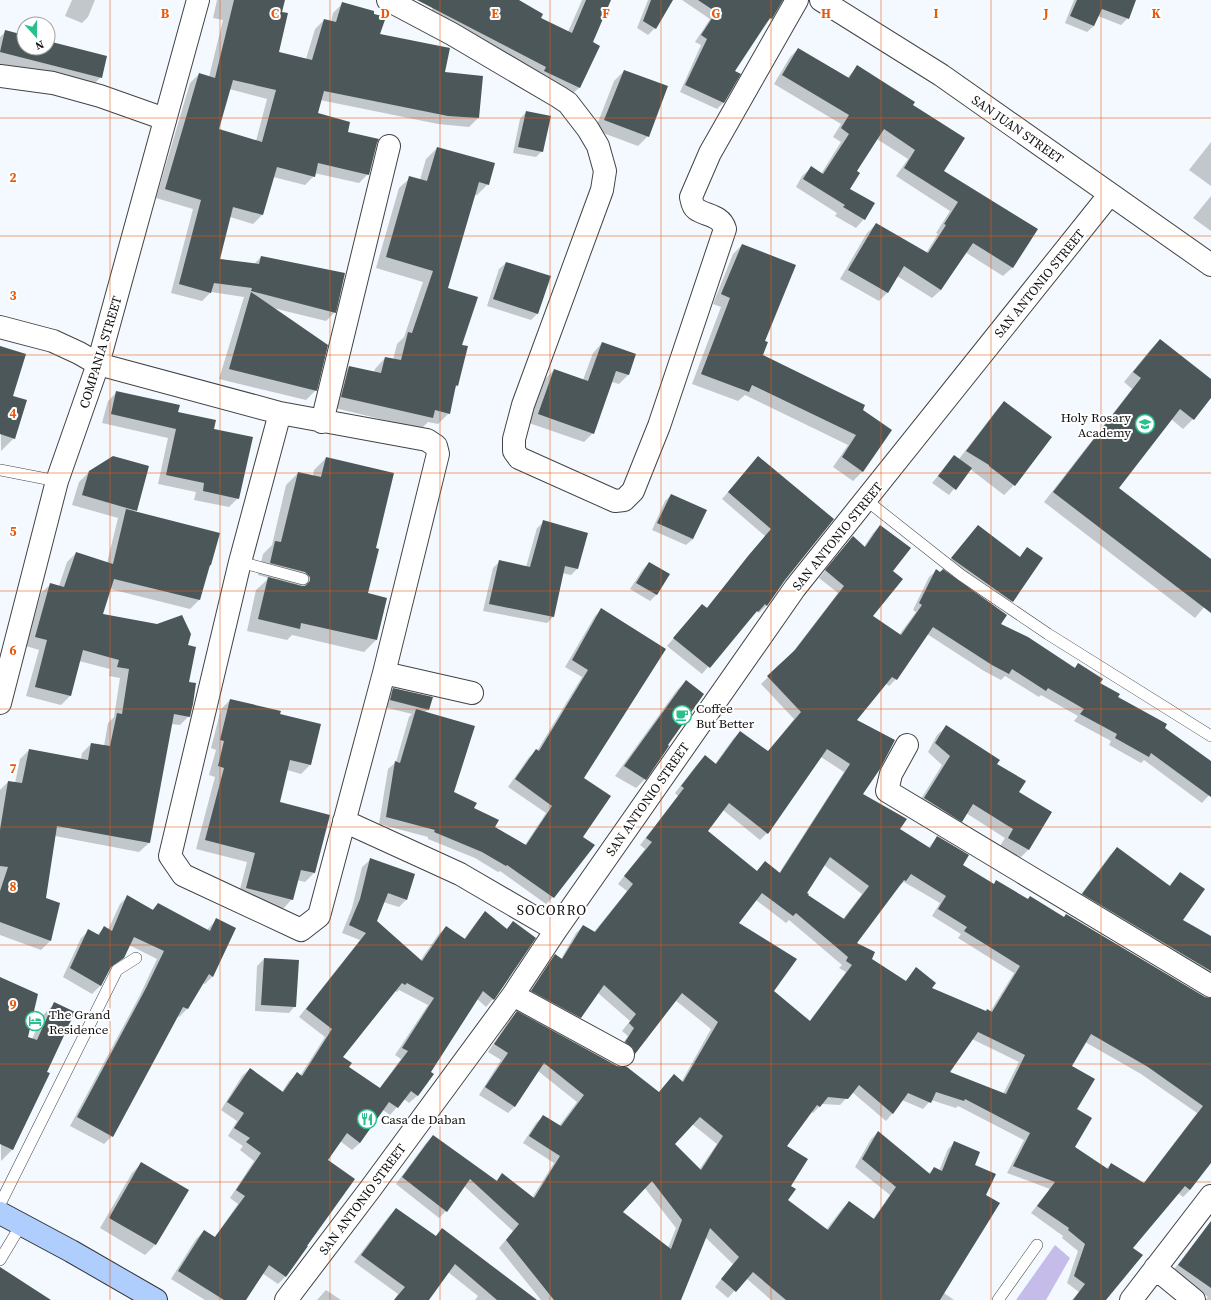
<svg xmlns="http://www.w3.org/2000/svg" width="1211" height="1300" viewBox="0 0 1211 1300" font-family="'Source Serif 4',serif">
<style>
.green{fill:#c5bcea}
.shadow{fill:#0003;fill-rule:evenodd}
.building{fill:#4c5759;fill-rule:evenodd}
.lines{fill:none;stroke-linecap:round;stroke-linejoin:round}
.service-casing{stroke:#434343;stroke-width:12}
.minor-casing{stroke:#434343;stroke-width:24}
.tertiary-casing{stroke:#434343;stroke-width:24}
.secondary-casing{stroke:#323232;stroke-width:24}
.service{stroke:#fff;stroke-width:11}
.minor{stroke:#fff;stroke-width:22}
.tertiary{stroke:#fff;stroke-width:22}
.secondary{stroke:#afcefe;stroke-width:22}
.grid{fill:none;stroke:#e8590c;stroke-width:1;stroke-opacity:0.55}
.labels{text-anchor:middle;stroke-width:4;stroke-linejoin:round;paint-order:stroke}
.street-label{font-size:13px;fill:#101010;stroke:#fff}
.poi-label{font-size:13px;fill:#101010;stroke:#fff;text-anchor:start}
.neighbourhood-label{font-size:14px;letter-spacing:1px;fill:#101010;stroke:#fff}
.grid-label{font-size:13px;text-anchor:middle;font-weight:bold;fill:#e8590c;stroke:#fff;stroke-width:4;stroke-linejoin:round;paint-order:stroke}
</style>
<rect width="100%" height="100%" fill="#f3f9ff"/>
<path class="green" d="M1055,1245L1070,1258L1046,1300H1016Z"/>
<path class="shadow" d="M72,0H95L88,17L82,23L65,16Z
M217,0H284L281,13L278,52L306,59L315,29L324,20L331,22L333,13L342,4L379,35L444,73L478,118L469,127L438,124L320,100L317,114L347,132L368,174L359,183L314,173V176L305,185L273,177L262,215L253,224L230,217L219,259L254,264L261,257L335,312L326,321L273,308L316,390L306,400L219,379L244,297L211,292L202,301L171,293L193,209L156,198L190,83L199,74L209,77L223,20L213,18ZM229,89L267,99L256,141L218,130Z
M437,0H517L539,19L568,32L582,0H610L591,43L599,46L579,88L570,96L427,18Z
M648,0H672L655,28L648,35L637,28Z
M682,0H781L771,18L764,25L733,71L723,103L717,109L680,92L701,45L695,42L710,19Z
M1074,0H1135L1128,18L1121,25L1098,16L1094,26L1087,32L1065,23Z
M5,32L24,36V48H48V42L101,77L91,87L0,64V37Z
M798,49L847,78L857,67L912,105L943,171L1036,230L1012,268L1003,276L965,252L941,290L932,298L897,276L887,293L879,301L840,279L867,233L876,224L926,253L938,234L936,233L950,211L896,176L908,159L877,139L856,171L848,189L864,219L856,228L835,216L837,213L796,187L802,176L811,168L821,174L841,142L833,137L841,124L774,84L790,57Z
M624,71L648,136L638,146L595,130L614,81Z
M526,112L542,151L536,157L513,153L520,119Z
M1211,142V186L1189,170Z
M437,148L488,184L477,195H474L447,289L461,346L458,385L454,389L449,413L438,424L428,422L421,429L331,407L338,378L349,367L374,372L375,369L385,358L393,360L397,344L404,337L423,282L376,268L399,188L410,178L420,180L426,159Z
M1211,196V231L1193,218Z
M742,245L762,356L862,410L863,471L853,481L833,467L848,445L745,395L738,401L692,384L721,307L713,304L733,254Z
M506,263L538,313L531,320L487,306L499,269Z
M1160,340L1211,380V397L1193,419L1183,429L1171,419L1117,488L1211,560V599L1195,618L1044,502L1132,389L1124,382L1150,350Z
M602,343L635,355L628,375L619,384L612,382L593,433L584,442L529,423L545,379L554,370L583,380L593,353Z
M0,347L12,397L14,438L1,451Z
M117,392L177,412L213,429L238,498L229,507L194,500L196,492L158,484L168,438L102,423L108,401Z
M1004,402L1014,485L1004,495L970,469L949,495L932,483L954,456L959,459L995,412Z
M326,458L375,549L367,594L376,640L364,652L292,635L287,640L247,631L256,590L269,578L258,575L263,554L272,545L286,485L298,473L313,476L314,470Z
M758,458L784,580L766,606L759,613L758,611L750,618L702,674L667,646L702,605L706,609L765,536L722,499Z
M147,467L134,512L211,565L208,568L199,600L190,609L110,589L102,614L187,646L189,716L180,725L171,724L149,843L139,852L55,836L45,899L59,904L50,941L41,950L0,935V790L8,782L15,783L20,759L29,750L81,759L82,753L91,744L104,746L108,723L114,717L120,678L109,676L110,669L79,661L70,696L61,705L26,696L39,650L26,646L41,593L51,584L59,586L67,562L76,553L107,563L118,518L72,505L79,482L89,472Z
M671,495L706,510L693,539L686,545L652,530L665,501Z
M544,522L587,533L577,569L571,575L562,573L553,617L547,623L483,611L493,568L499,562L526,567L537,528Z
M880,526L891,572L871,617L899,635L916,612L913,610L929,577L936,571L999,624L1074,668L1078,665L1117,697L1164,728L1211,762V793L1202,803L1144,760L1141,763L1109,745L1111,741L1074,721L1078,716L1041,695L1039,697L1005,676L1001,680L984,671L927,634L896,679L889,686L885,683L856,720L861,795L899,829L928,848L938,837L962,865L993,885L997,881L1028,900L1064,918L1205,998L1211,999V1162L1190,1190L1183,1197L1178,1193L1132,1248L1105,1300H1072L1079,1292L1067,1283L1078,1251L1062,1238L1063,1236L1031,1213L1050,1189L1007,1173L1024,1140L958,1106L956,1108L931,1100L923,1109L902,1100L892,1114L886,1121L852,1092L840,1105L822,1104L813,1113L811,1112L786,1147L789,1186L787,1201L826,1230L842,1209L849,1202L873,1219L890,1195L855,1167L871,1139L878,1132L928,1174L934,1168L939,1171L948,1149L955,1142L973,1166L944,1293L954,1300H771L746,1278L728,1298L715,1287L733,1264L705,1237L680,1300H541L499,1248L513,1231L464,1186L446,1211L439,1218L396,1184L426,1143L433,1136L496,1181L502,1174L532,1198L554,1163L523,1143L536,1123L543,1117L559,1126L577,1102L538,1071L515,1106L508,1113L479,1095L501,1060L488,1052L510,1019L517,1012L659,1093L674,1076L682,1081L711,1029L675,1000L635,1054L628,1060L619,1049L628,1036L622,1031L630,1021L598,993L580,1017L573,1024L525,998L549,962L556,955L561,959L576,933L583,926L594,932L627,891L618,884L645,849L640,845L678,796L675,793L698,763L705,756L715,764L733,739L740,732L768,752L794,719L761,684L789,657L838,593L819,578L853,537L864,547L873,533ZM821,757L844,772L779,873L765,863L756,872L707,831L723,810L760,840L767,833ZM824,865L862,894L843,919L807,895L806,893ZM904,882L940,903L932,916L961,934L958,938L1014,973L990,1012H985L930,988L917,968L905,982L870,959L856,943L898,887ZM756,900L786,923L789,920L842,965L839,968L846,972L809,1022L772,991L738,923ZM972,1039L1019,1062L1003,1094L948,1073ZM1085,1042L1141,1074L1197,1113L1143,1184L1111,1164L1106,1169L1074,1147L1076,1109L1071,1066ZM692,1124L717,1144L699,1170L673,1144ZM644,1187L676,1228L668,1248L621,1212Z
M972,533L1019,558L1027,548L1012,601L1006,607L946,565Z
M649,563L656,595L650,601L630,589L643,569Z
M602,609L583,778L582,837L553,897L546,904L500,871L498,872L475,858L428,839V837L379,824L388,769L396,762L409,717L412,714L384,707L387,695L393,689L428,710L425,712L453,793L493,828L525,845L546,813L508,787L529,757L537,751L582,677L565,667L595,616Z
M686,681L666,745L645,779L636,788L615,776L677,690Z
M230,700L279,715L310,765L301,774L287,770L278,803L314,873L305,882L297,880L292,899L283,909L238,897L247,862L196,849L215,777L209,775L216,750L211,748L221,709Z
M946,727L996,764L1017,792L1051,813L1028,850L1020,858L1000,846L1005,838L966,813L961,821L953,829L916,807L942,765L928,752L937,735Z
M1117,848L1169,886L1180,873L1181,921L1211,938V982L1076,901L1110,855Z
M370,860L406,900L399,907L383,902L376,922L420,961L438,935L446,927L464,939L478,920L485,912L506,930L514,922L493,999L486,1007L477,999L429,1072L433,1074L417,1096L409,1103L404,1099L390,1115L383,1110L360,1143L352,1150L340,1141L326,1160L286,1276L278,1284L262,1273L245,1300H205L171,1279L196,1239L204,1231L214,1238L238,1204L230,1198L254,1161L240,1150L243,1146L228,1136L237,1121L221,1110L242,1076L250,1069L282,1092L289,1081L297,1074L300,1076L325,1037L299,1017L360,940L342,933L352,908L362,867ZM399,990L428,1005L395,1055L401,1059L379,1089L347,1067L342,1058L395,991L397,992Z
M128,896L152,910L158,904L207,930L217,919L213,976L205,984L202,983L187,1009L179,1017L177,1016L112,1136L104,1144L70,1126L139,997L157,959L129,945L123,957L108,970L100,986L92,994L63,977L81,938L89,931L97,935L105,927L108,930L120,904Z
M264,959L295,1006L289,1013L255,1011L257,966Z
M0,978L27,1038L32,1039L43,1015L55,1003L46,1072L13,1149L1,1161Z
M141,1164L187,1190L155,1245L145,1255L100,1228L132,1173Z
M396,1209L435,1237L442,1230L536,1300H475L478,1296L448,1272L427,1300H394L398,1294L354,1262L389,1216Z
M1211,1221V1300H1205L1208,1297L1172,1272Z
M326,1290L341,1300H317Z"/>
<path class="building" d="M234,0H285L282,12L288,13L279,52L312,60L324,19L336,22L342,2L374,11V14L386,17L380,34L450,48L445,72L483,76L479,118L448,116L324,91L318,113L350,122L348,132L379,139L377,143L369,175L318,163L315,177L277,167L263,215L233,207L220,259L259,264L261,256L345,273L336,313L251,291L252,288L214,283L211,293L179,284L201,200L165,189L199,73L215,78ZM233,80L276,90L262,142L219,129Z
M417,0H519L543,14L541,18L572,33L586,0H611L593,42L600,46L580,88L544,71L546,67Z
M651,0H673L656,29L643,21Z
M698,0H783L772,19L770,18L735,71L741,74L724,103L685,85L707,39L701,35L716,12Z
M1077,0H1136L1129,19L1102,9L1094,26L1070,16Z
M5,30L24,35V48H48V41L107,56L102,78L0,52Z
M798,48L849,78L857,65L915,102L913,105L965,138L944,171L1038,229L1013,268L973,243L941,290L904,266L888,293L848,270L876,223L928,253L946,225L944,224L958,202L904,168L915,150L884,129L857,171L860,173L850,189L875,203L865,220L843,207L845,205L803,179L811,166L823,174L849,134L841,128L849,115L782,75Z
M624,70L668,86L649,137L604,120Z
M526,111L551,116L543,152L518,147Z
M437,147L495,163L489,185L479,182L448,288L478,297L462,345L468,346L458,386L456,385L450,414L435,410L433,418L341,397L349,366L381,373L385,357L401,360L408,332L412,333L433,271L386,257L409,176L427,181Z
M742,244L796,265L765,341L768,342L763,355L865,405L863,410L892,430L863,472L842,457L856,435L752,385L749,392L701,374L730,298L721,294Z
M506,262L551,276L538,314L493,299Z
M251,292L328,345L317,391L229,369Z
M1160,339L1211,379V398L1194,420L1180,409L1119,488L1211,559V613L1053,492L1141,378L1133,372Z
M602,342L636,354L629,375L616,371L594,434L538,414L554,369L588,381Z
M0,346L26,354L13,396L27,400L15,439L0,434Z
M116,391L180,405L178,412L216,420L214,429L253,437L239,499L203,491L204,483L166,475L176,429L111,414Z
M1004,401L1052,437L1015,486L989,466V465L966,451Z
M954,455L972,468L956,490L938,476Z
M113,456L149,466L137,511L82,495L89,471Z
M758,456L834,519L785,580L767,606L765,604L758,612L757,611L710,668L673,638L702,604L707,608L748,556L771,529L728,492Z
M326,457L394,473L376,548L379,549L368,593L387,598L377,640L301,623L300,629L258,619L268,577L302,586H305L310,581V577L305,572L270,563L275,541L281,542L298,472L321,477Z
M671,494L707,510L693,539L657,523Z
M126,509L220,533L211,565H210L200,600L114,579L103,614L157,624L182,615L191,634L188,645L196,647L189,682L196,683L193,704L190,717L174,714L150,843L57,826L46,898L60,903L51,941L0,922V891L8,867L0,866V830L8,781L22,783L29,749L88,760L91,743L110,746L117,713L122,714L129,669L117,667L119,660L83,650L71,696L35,687L47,640L35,637L50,583L64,587L76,552L113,564Z
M543,520L588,533L578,569L565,566L554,617L489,604L499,560L530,567Z
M880,525L911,548L893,571L903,579L873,616L901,635L922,605L919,603L936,569L940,572L943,569L1007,615L1001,624L1028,637L1075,668L1078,663L1103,679L1100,683L1120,694L1118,697L1167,724L1165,728L1211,761V797L1151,753L1149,757L1115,738L1117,734L1080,714L1084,709L1048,688L1046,691L1012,669L1009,674L992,665L933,627L897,680L892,677L857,720L895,740L880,769L863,794L907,819L900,829L930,848L937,836L969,855L963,865L994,884L996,880L1028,899L1030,896L1064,917L1066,914L1205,997L1211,998V1163L1190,1190L1185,1186L1133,1248L1143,1255L1106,1300H1073L1085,1284L1074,1276L1085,1244L1068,1230L1069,1228L1037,1206L1055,1182L1013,1166L1030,1133L965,1099L964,1101L936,1092L931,1103L908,1093L893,1114L859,1085L848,1099L828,1097L820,1107L817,1105L787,1146L808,1159L791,1186L796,1189L788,1200L828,1230L849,1201L874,1219L896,1187L862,1159L878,1131L930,1174L934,1167L942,1171L954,1141L980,1152L975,1165L996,1174L986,1195L1000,1203L940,1300H786L753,1272L736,1292L721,1279L739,1257L710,1228L681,1300H554L506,1240L519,1224L470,1179L447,1212L402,1177L433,1135L497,1181L502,1173L534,1198L560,1156L529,1136L543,1115L561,1126L584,1095L544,1063L515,1107L485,1087L508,1053L494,1044L517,1011L617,1066L623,1067H627L659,1092L674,1074L683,1082L718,1022L682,993L635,1054L633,1048L625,1042L634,1028L629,1023L636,1014L604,985L581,1018L531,991L555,954L562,959L583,925L595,932L633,884L624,876L652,842L646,838L684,788L681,786L705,755L716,764L740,731L768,751L801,712L767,676L795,650L844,586L825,570L853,536L865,547ZM827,749L850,764L780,873L765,861L757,871L708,831L729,803L768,834ZM830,857L869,886L844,919L808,895L809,894L807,893ZM911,874L946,896L938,909L967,927L964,931L1020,966L992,1012L987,1009L986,1011L932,988L936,983L916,967L906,981L872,959L875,952L857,943L904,880L906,881ZM762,893L793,916L796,913L848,957L846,961L852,965L810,1021L774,991L797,959L739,923ZM978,1032L1025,1055L1006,1094L950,1072ZM1091,1034L1148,1067L1203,1106L1144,1183L1111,1163L1108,1169L1075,1147L1092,1118L1077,1109L1095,1079L1072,1066ZM700,1117L723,1136L701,1170L675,1144ZM652,1181L682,1220L671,1249L623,1212Z
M978,525L1020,557L1027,547L1043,558L1013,602L951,558Z
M649,562L670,574L657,595L636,583Z
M601,608L666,649L584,778L611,796L583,837L595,845L554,898L507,865L506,866L482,852L434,832L435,830L386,817L395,761L400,763L416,709L475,726L454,792L477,803L474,808L499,820L495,827L526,845L552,806L515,779L536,749L539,751L588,670L572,660Z
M686,680L704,694L668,745L669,746L646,780L624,766Z
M393,688L433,697L429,710L390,700Z
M230,699L281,711L280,714L321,724L311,765L290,760L280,802L330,815L315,873L301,870L293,900L246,888L255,853L205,840L224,768L218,766L224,741L220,740Z
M946,725L1000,760L997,764L1026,781L1019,792L1052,812L1029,850L1008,838L1013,829L973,804L962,822L924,798L950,756L935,743Z
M1117,847L1170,886L1180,872L1205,889L1183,920L1211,936V971L1082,894Z
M370,858L415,874L407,900L388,893L377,921L422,961L446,926L465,939L485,911L507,929L513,921L536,938L494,1000L483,991L431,1072L434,1074L418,1096L411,1091L398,1108L389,1102L360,1143L347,1133L328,1160L355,1179L307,1246H308L286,1277L269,1265L246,1300H224L178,1271L204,1230L215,1237L245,1196L236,1190L261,1153L246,1142L250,1138L234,1128L244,1113L227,1102L250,1068L283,1092L297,1072L302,1076L332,1029L306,1009L366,933L349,925L360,899ZM402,983L405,985L407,983L434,998L402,1048L408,1051L380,1088L349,1067L352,1063L343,1057Z
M127,895L153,910L158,903L210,931L216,918L236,928L213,977L209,974L188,1009L183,1007L113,1137L77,1117L146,988L164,951L134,937L124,958L111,967L101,986L70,968L88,929L99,935L104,926L112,931Z
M264,958L299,960L296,1007L261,1005Z
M0,977L38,994L28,1037L37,1040L54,1002L75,1012L47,1072L50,1073L13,1150L0,1144Z
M141,1162L189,1190L156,1245L109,1218Z
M396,1208L436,1236L442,1228L537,1300H497L455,1264L429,1300H394L405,1287L361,1255Z
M1211,1221V1288L1178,1265Z
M0,1267L51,1300H0Z"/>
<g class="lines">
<defs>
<path id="service" d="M0,470L57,481
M866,500L961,575L1048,634L1211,736
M240,562L303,579
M0,1204L117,970L136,958
M0,1260L21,1225
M998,1300L1037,1245"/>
<path id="minor" d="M388,0L452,34L559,97L568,103L588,129L598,146L605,171L602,190L523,405L514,439V451L519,458L615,501L624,500L633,491L659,426L725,229C721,215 706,216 696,209C692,206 692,201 691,197L710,153L797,0
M821,0L941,75L1211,265
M0,76L53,83L100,96L165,119
M0,327L53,341L79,353L98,364L280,413
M280,413L427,440L436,446L438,454L384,673L319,916L301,930L183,875L170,856L240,562Z
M322,422L389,146
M384,673L472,693
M907,745L891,774L887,791L1211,986
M344,821L460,874L556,930
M513,995L623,1055
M1155,1268L1194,1300
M286,1300L371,1188L513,995L556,930L795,588L1110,194
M1131,1300L1211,1196"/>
<path id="tertiary" d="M0,703L57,481L98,364L198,0"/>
<path id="secondary" d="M0,1213L71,1251L156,1300"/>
</defs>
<use href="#service" class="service-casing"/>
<use href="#minor" class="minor-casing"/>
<use href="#tertiary" class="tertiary-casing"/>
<use href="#secondary" class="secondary-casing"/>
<use href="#service" class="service"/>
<use href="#minor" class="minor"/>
<use href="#tertiary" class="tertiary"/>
<use href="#secondary" class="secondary"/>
</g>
<path class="grid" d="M110,0V1300M220,0V1300M330,0V1300M440,0V1300M550,0V1300M661,0V1300M771,0V1300M881,0V1300M991,0V1300M1101,0V1300M0,118H1211M0,236H1211M0,355H1211M0,473H1211M0,591H1211M0,709H1211M0,827H1211M0,945H1211M0,1064H1211M0,1182H1211"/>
<defs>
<symbol id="school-ring" viewBox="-11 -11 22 22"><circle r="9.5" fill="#fff" stroke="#28c08d" stroke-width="1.5"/><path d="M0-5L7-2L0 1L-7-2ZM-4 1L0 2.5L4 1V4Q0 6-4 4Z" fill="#28c08d"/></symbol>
<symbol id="cafe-ring" viewBox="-11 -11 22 22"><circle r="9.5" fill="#fff" stroke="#28c08d" stroke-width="1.5"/><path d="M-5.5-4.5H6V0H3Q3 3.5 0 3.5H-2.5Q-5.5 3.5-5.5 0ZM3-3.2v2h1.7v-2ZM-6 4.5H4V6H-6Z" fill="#28c08d"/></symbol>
<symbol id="hotel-ring" viewBox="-11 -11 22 22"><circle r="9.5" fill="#fff" stroke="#28c08d" stroke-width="1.5"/><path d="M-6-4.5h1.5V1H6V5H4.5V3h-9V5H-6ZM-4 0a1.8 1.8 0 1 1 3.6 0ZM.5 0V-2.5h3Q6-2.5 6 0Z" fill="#28c08d"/></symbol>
<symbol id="restaurant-ring" viewBox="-11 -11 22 22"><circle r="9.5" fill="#fff" stroke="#28c08d" stroke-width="1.5"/><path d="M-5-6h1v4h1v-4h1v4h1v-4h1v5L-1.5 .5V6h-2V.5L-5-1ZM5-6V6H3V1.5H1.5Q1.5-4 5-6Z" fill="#28c08d"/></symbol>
</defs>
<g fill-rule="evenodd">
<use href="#school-ring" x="1134" y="413" width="22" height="22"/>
<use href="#cafe-ring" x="671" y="704" width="22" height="22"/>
<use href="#hotel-ring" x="24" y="1010" width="22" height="22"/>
<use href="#restaurant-ring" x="356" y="1108" width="22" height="22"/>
</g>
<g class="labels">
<g class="street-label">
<text transform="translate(1018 129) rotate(35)" y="5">SAN JUAN STREET</text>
<text transform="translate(1039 283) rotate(-51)" y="5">SAN ANTONIO STREET</text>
<text transform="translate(100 352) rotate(-73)" y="5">COMPANIA STREET</text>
<text transform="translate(837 536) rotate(-51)" y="5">SAN ANTONIO STREET</text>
<text transform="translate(647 799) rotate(-55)" y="5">SAN ANTONIO STREET</text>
<text transform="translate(362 1199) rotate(-53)" y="5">SAN ANTONIO STREET</text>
</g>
<g class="poi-label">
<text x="1131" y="422" text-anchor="end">Holy Rosary<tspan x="1131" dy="15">Academy</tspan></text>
<text x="696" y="713">Coffee<tspan x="696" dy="15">But Better</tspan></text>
<text x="49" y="1019">The Grand<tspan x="49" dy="15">Residence</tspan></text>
<text x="381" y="1124">Casa de Daban</text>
</g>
<g class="neighbourhood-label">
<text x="552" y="915">SOCORRO</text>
</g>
</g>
<g class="grid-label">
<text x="165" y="18">B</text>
<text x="275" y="18">C</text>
<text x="385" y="18">D</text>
<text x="495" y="18">E</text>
<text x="606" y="18">F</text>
<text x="716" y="18">G</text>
<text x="826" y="18">H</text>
<text x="936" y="18">I</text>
<text x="1046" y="18">J</text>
<text x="1156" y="18">K</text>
<text x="13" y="182">2</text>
<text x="13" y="300">3</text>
<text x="13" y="418">4</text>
<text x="13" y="536">5</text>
<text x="13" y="655">6</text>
<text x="13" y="773">7</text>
<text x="13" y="891">8</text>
<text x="13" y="1009">9</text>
</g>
<g transform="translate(36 36) rotate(159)"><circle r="19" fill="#ffffff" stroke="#9f9f9f"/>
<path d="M0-3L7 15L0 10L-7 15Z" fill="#28c08d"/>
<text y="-6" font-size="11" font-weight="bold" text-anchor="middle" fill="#101010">N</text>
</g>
</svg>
